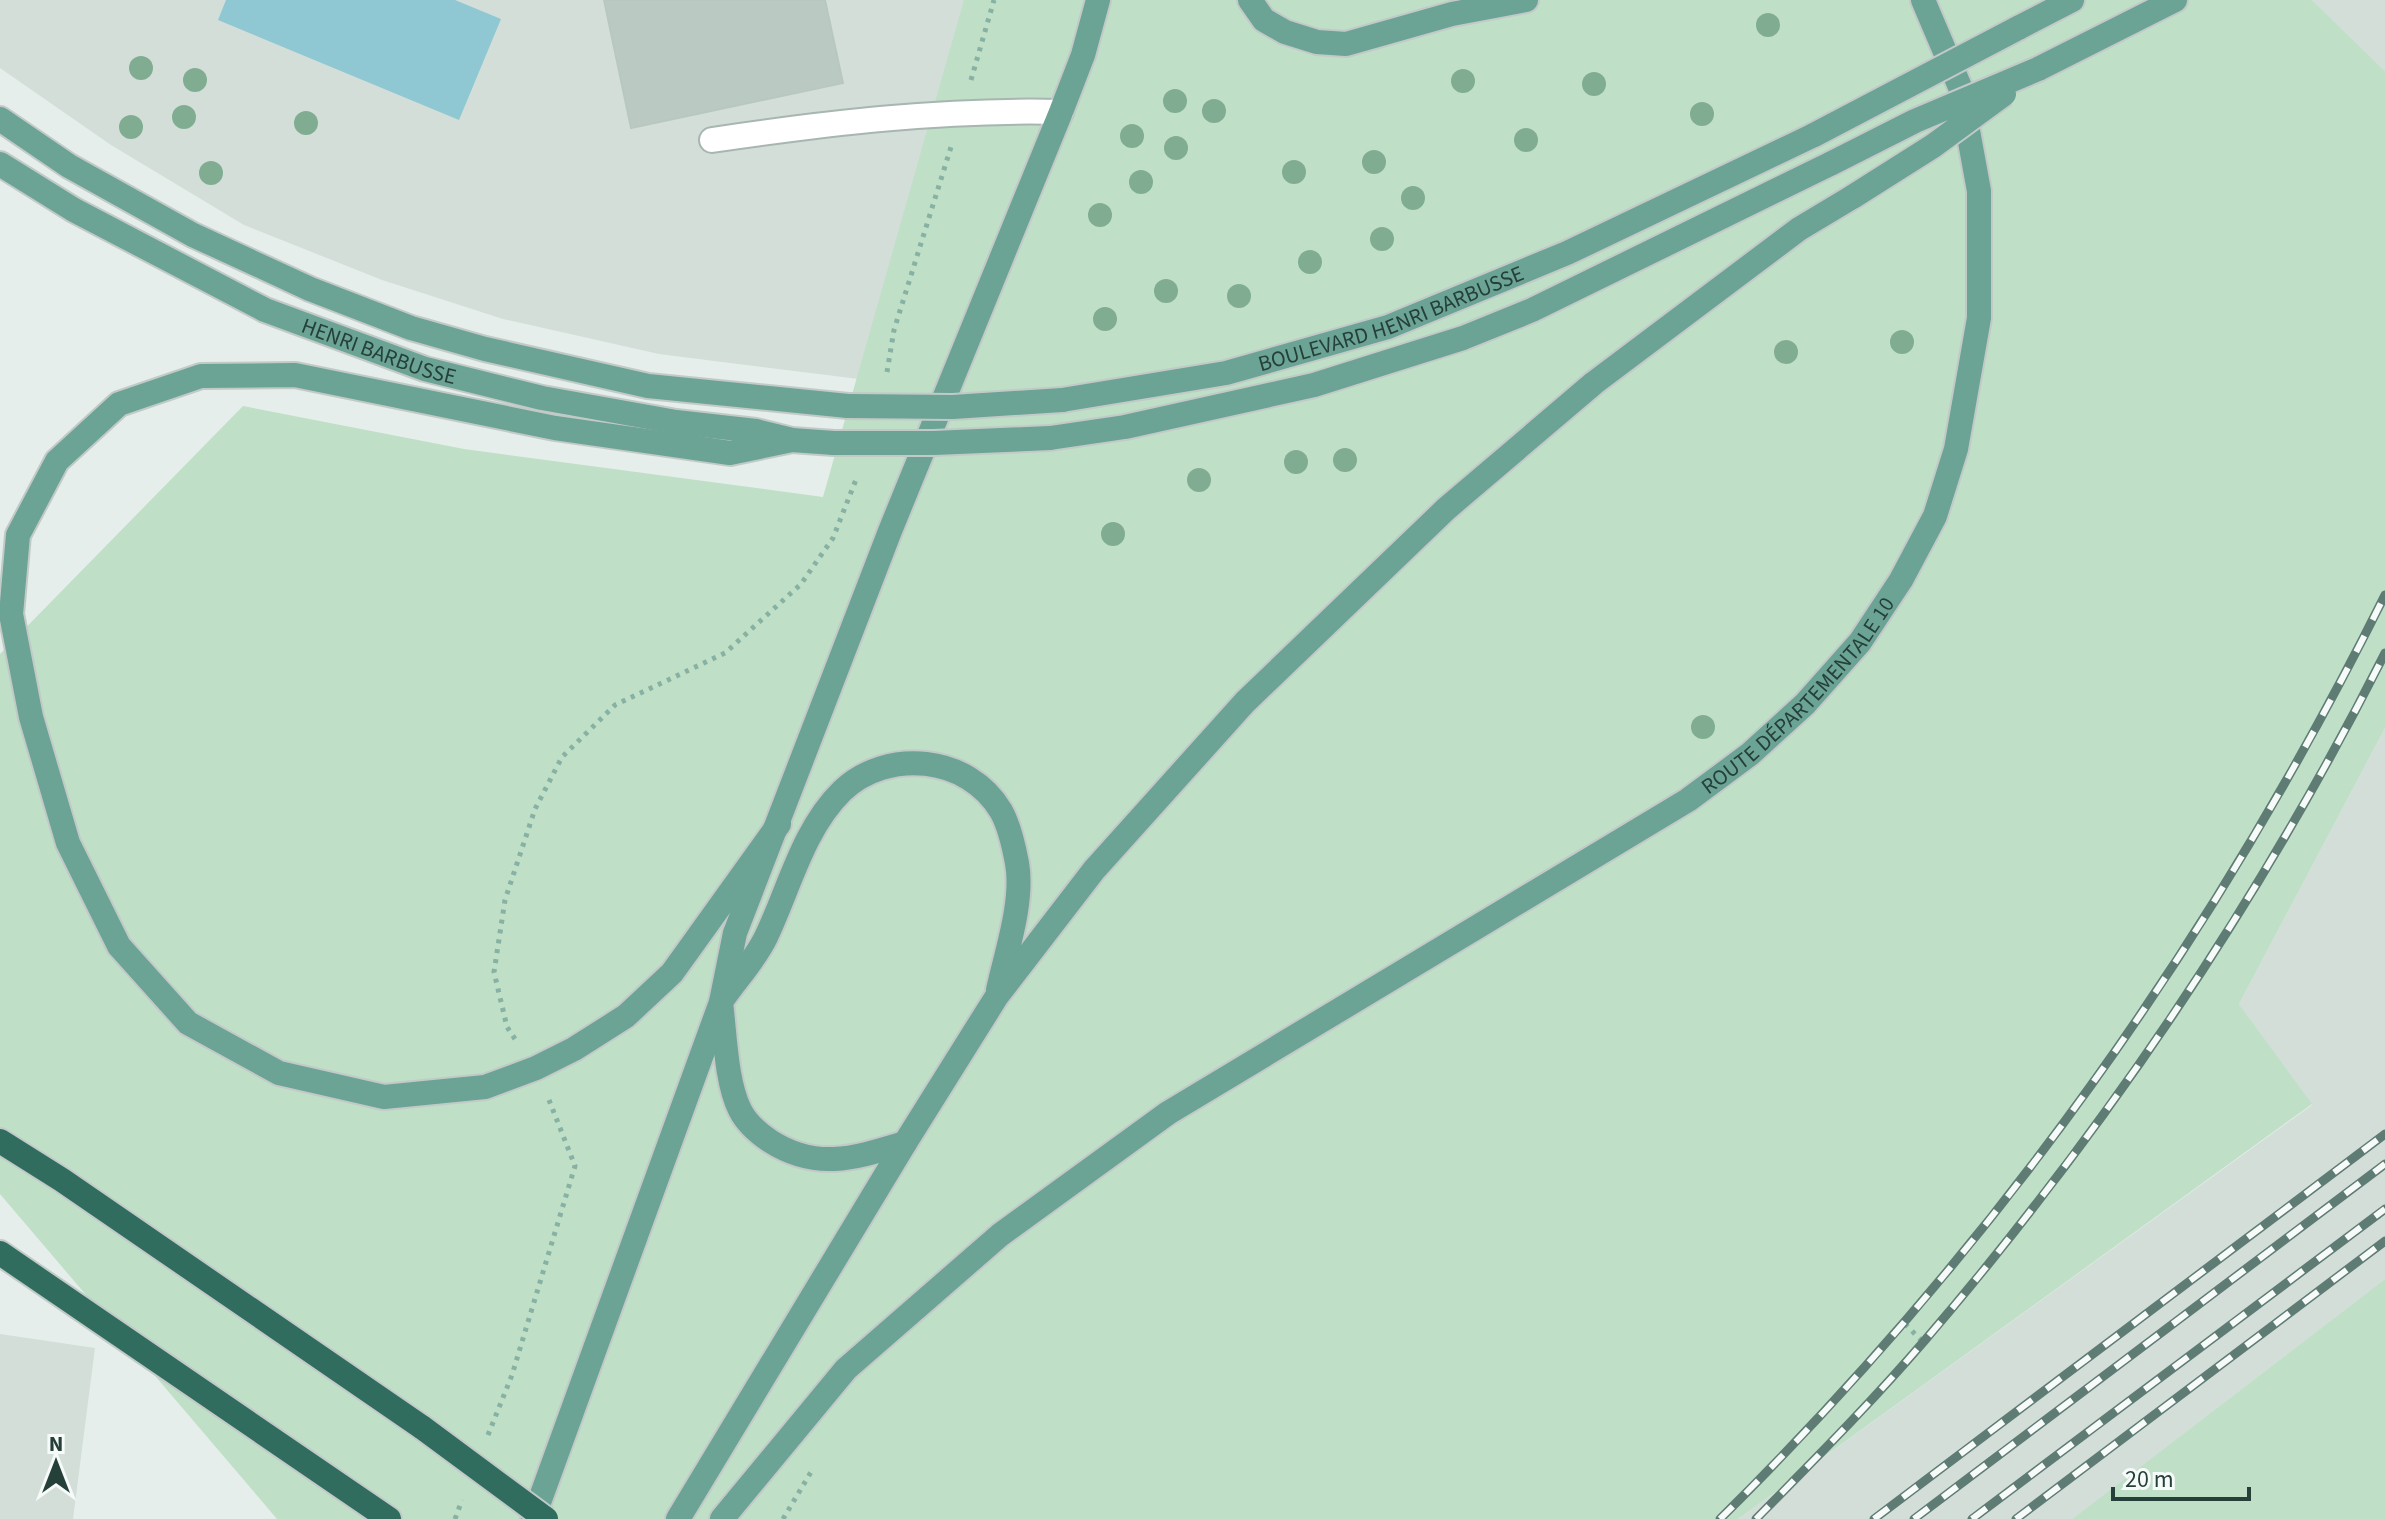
<svg xmlns="http://www.w3.org/2000/svg" width="2385" height="1519" viewBox="0 0 2385 1519" font-family="'Source Sans 3',sans-serif">
<style>
.built{fill:#d3ded9}
.green{fill:#bfdfc7}
.water{fill:#8fc8d2}
.building{fill:#bbc9c3;stroke:#b8c8c1;stroke-width:2}
.lines{fill:none;stroke-linecap:round;stroke-linejoin:round}
.minor-casing{stroke:#a7b6b1;stroke-width:28}
.major-casing{stroke:#c2cac8;stroke-width:28}
.highway-casing{stroke:#c2cac8;stroke-width:28}
.path{stroke:#86b1a3;stroke-width:5;stroke-dasharray:4 6;stroke-linecap:butt}
.minor{stroke:#fff;stroke-width:24}
.major{stroke:#6ba394;stroke-width:24}
.highway{stroke:#306d5f;stroke-width:24}
.rail-casing{stroke:#5f7c74;stroke-width:9}
.rail{stroke:#f6faf8;stroke-width:6;stroke-dasharray:18;stroke-linecap:butt}
.major-bridge-casing{stroke:#c2cac8;stroke-width:28;stroke-linecap:butt}
.highway-bridge-casing{stroke:#c2cac8;stroke-width:28;stroke-linecap:butt}
.major-bridge{stroke:#6ba394;stroke-width:24}
.highway-bridge{stroke:#306d5f;stroke-width:24}
.tree{fill:#80ad92}
.labels{text-anchor:middle;stroke-width:7;stroke-linejoin:round;paint-order:stroke}
.street-label{font-size:22px;fill:#244039;stroke:#f6faf8}
</style>
<rect width="100%" height="100%" fill="#e5eeea"/>
<path class="built" d="M0,0H965L859,379L659,354L503,319L382,280L244,225L111,145L0,68Z
M2312,0H2385V71Z
M2385,728V1279L2072,1519H1738L2312,1105L2239,1004Z
M0,1334L95,1348L73,1519H0Z"/>
<path class="green" d="M964,0H2312L2385,71V728L2239,1004L2312,1104L1738,1519H277L0,1194V654L243,406L464,449L823,497Z
M2385,1279V1519H2072Z"/>
<path class="water" d="M226,0H455L501,19L459,120L218,20Z"/>
<path class="building" d="M604,0H825L843,83L631,128Z
M604,0H825L843,83L631,128Z"/>
<g class="lines">
<defs>
<path id="minor" d="M712,140C827,123 945,109 1061,112"/>
<g id="major">
<path d="M1250,0L1264,20L1285,32L1317,42L1346,44L1452,14L1526,0"/>
<path d="M2018,28L2072,0"/>
<path d="M2038,69L2175,0"/>
<path d="M0,119L69,166L193,235L310,289L411,328L485,349L648,386L848,406"/>
<path id="s1" d="M0,164L74,210L265,310L425,369L542,398L676,422L756,431L792,440L834,443"/>
<path id="s2" d="M1062,400L1226,373L1388,327L1567,253L1814,135"/>
<path d="M1050,438L1125,427L1314,385L1463,338L1532,310L1832,163"/>
<path d="M779,824L672,973L626,1016L574,1049L536,1068L485,1087L384,1097L279,1073L188,1023L119,946L68,843L31,717L11,614L18,535L57,461L119,404L201,376L295,375L555,428L730,453L792,440"/>
<path d="M905,1143C855,1158 817,1171 770,1141C758,1133 747,1124 740,1110C726,1082 725,1034 721,1002C735,981 755,960 766,937C789,889 803,829 842,791C887,748 968,755 1001,811C1009,825 1014,847 1017,863C1024,901 1006,953 998,990"/>
<path d="M533,1519L721,1002L735,933L890,531L1061,112L1083,55L1098,0"/>
<path d="M678,1519L905,1143L997,996L1094,870L1245,702L1446,509L1594,383L1799,229L1854,196"/>
<path id="s3" d="M722,1519L846,1369L1000,1235L1168,1113L1688,800L1750,754L1805,704L1860,642L1901,580L1935,516L1956,449L1979,318V191L1960,87L1923,0"/>
</g>
<path id="highway" d="M0,1141L62,1180L423,1428
M0,1253L389,1519"/>
</defs>
<use href="#minor" class="minor-casing"/>
<use href="#major" class="major-casing"/>
<use href="#highway" class="highway-casing"/>
<path class="path" d="M971,80L994,0
M887,372L894,330L951,147
M515,1039L507,1027L494,972L505,900L535,809L562,757L615,705L725,653L801,584L833,538L857,477
M1905,1324L1923,1342
M488,1435L512,1375L575,1166L549,1100
M455,1519L462,1500
M783,1519L811,1472"/>
<use href="#minor" class="minor"/>
<use href="#major" class="major"/>
<use href="#highway" class="highway"/>
<defs>
<path id="rail" d="M1720,1519C1996,1246 2212,943 2385,595
M1756,1519C1814,1460 1872,1402 1926,1339C2105,1130 2261,899 2385,653
M1874,1519L2385,1134
M1914,1519L2385,1164
M1972,1519L2385,1209
M2016,1519L2385,1241"/>
</defs>
<use href="#rail" class="rail-casing"/>
<use href="#rail" class="rail"/>
<defs>
<path id="major-bridge" d="M1814,135L2018,28
M1832,163L1915,121L2038,69
M1854,196L1933,146L2004,94
M848,406L953,407L1062,400
M834,443H934L1050,438"/>
<path id="highway-bridge" d="M423,1428L546,1519"/>
</defs>
<use href="#major-bridge" class="major-bridge-casing"/>
<use href="#highway-bridge" class="highway-bridge-casing"/>
<use href="#major-bridge" class="major-bridge"/>
<use href="#highway-bridge" class="highway-bridge"/>
</g>
<g class="tree">
<circle cx="1768" cy="25" r="12"/>
<circle cx="141" cy="68" r="12"/>
<circle cx="195" cy="80" r="12"/>
<circle cx="1463" cy="81" r="12"/>
<circle cx="1594" cy="84" r="12"/>
<circle cx="1175" cy="101" r="12"/>
<circle cx="1214" cy="111" r="12"/>
<circle cx="1702" cy="114" r="12"/>
<circle cx="184" cy="117" r="12"/>
<circle cx="306" cy="123" r="12"/>
<circle cx="131" cy="127" r="12"/>
<circle cx="1132" cy="136" r="12"/>
<circle cx="1526" cy="140" r="12"/>
<circle cx="1176" cy="148" r="12"/>
<circle cx="1374" cy="162" r="12"/>
<circle cx="1294" cy="172" r="12"/>
<circle cx="211" cy="173" r="12"/>
<circle cx="1141" cy="182" r="12"/>
<circle cx="1413" cy="198" r="12"/>
<circle cx="1100" cy="215" r="12"/>
<circle cx="1382" cy="239" r="12"/>
<circle cx="1310" cy="262" r="12"/>
<circle cx="1166" cy="291" r="12"/>
<circle cx="1239" cy="296" r="12"/>
<circle cx="1105" cy="319" r="12"/>
<circle cx="1902" cy="342" r="12"/>
<circle cx="1786" cy="352" r="12"/>
<circle cx="1345" cy="460" r="12"/>
<circle cx="1296" cy="462" r="12"/>
<circle cx="1199" cy="480" r="12"/>
<circle cx="1113" cy="534" r="12"/>
<circle cx="1703" cy="727" r="12"/>
</g>
<g class="labels">
<g class="street-label">
<text dy="8" stroke="none"><textPath href="#s2" startOffset="340">BOULEVARD HENRI BARBUSSE</textPath></text>
<text dy="8" stroke="none"><textPath href="#s1" startOffset="424">HENRI BARBUSSE</textPath></text>
<text dy="8" stroke="none"><textPath href="#s3" startOffset="1366">ROUTE DÉPARTEMENTALE 10</textPath></text>
</g>
</g>
<g transform="translate(56 1463)" stroke="#f6faf8" stroke-width="6" paint-order="stroke">
<path d="M0-6L14 30L0 20L-14 30Z" fill="#244039"/>
<text y="-12" font-size="22" font-weight="bold" text-anchor="middle" fill="#244039">N</text>
</g>
<path d="M2113 1487v12h136v-12" fill="none" stroke="#244039" stroke-width="4"/>
<text x="2125" y="1487" font-size="24" fill="#244039" stroke="#f6faf8" stroke-width="6" paint-order="stroke">20 m</text>
</svg>
